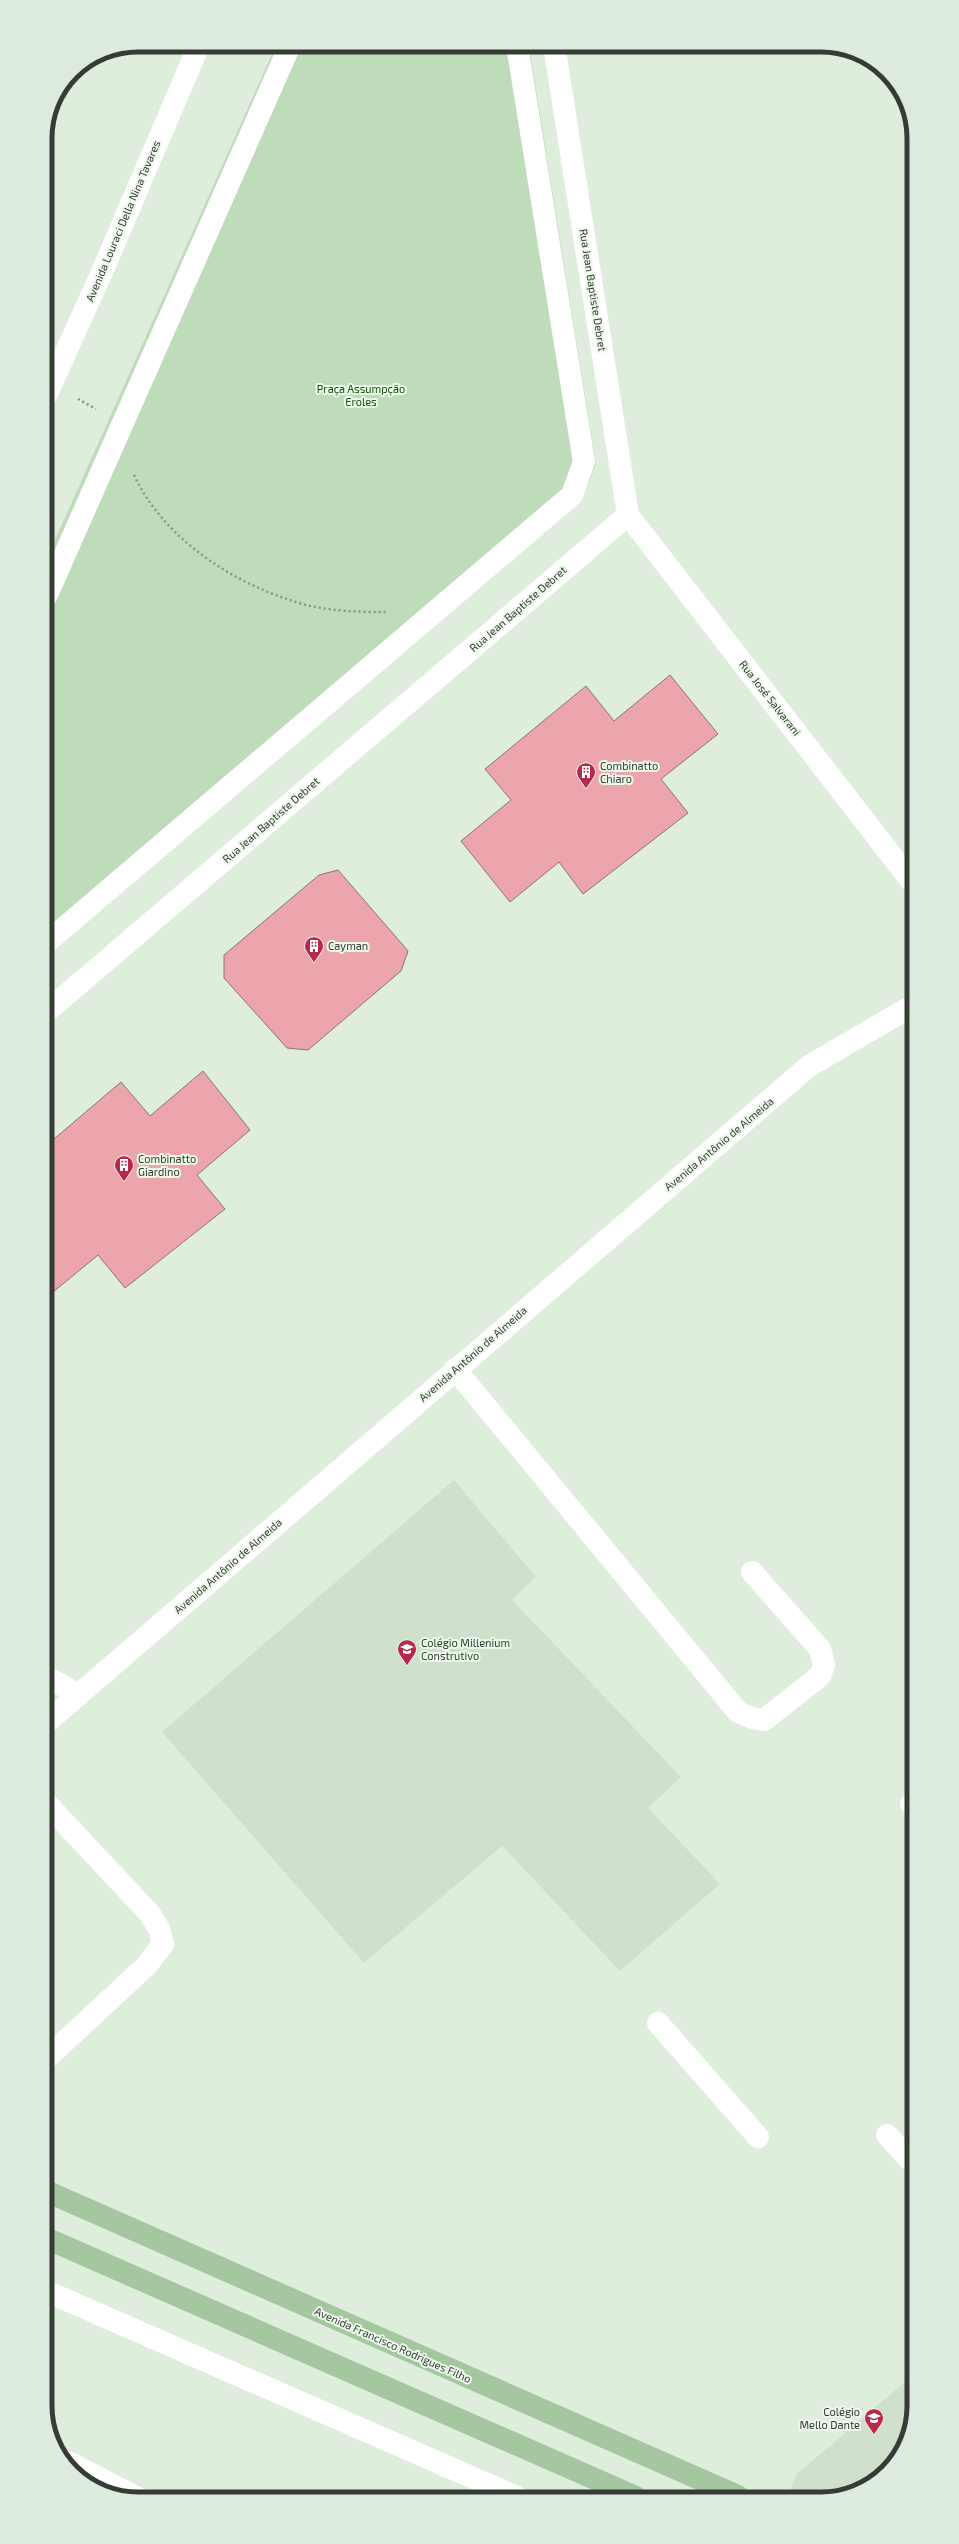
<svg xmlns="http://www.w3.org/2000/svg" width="959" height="2544" viewBox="0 0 959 2544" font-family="'Exo 2',sans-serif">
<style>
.built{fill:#cfe1cc}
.green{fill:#bedcba}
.building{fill:#eca5ad;stroke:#887476}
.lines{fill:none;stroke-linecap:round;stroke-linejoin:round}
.path{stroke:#899388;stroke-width:2.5;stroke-dasharray:2 3;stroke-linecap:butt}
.minor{stroke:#fff;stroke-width:22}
.major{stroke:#a4c7a0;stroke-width:22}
.labels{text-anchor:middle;stroke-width:4;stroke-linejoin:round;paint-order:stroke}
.street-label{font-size:11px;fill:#363b35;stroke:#ecfaea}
.park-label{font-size:11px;fill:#134f0b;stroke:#ecfaea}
.poi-label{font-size:11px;fill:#363b35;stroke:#ecfaea;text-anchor:start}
.rim{fill:none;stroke:#363b35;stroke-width:5}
</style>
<rect width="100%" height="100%" fill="#dfeddd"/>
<path class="built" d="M454,1480L536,1577L512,1600L681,1777L648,1808L720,1884L620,1971L502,1846L364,1963L162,1732Z
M914,2374V2407L895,2463L846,2496H804L790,2490L797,2474Z"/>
<path class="green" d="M276,45H529L596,465L583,496L46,954V560Z"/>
<path class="building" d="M68,78L47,123L54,97Z
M670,675L718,734L661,779L688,813L583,894L559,862L510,902L461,841L511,800L485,769L586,686L614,721Z
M338,870L408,951L401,971L308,1050L287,1048L224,978V955L319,875Z
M203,1071L250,1130L197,1175L225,1209L125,1288L98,1255L47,1297V1200L52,1196L47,1189V1145L121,1082L150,1116Z"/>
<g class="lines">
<path class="path" d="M78,399L96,409
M134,475C163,537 229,581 293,601C322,611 356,612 386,612"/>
<path class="minor" d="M46,396L102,272L199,45
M628,515L912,882
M46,597L290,45
M46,943L572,495L584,462L517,45
M46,1012L628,515L554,45
M455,1369L738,1712L752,1718L764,1720L820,1676L824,1665L820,1649L752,1572
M47,1677L79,1695
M47,1722L809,1066L912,1006
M47,1804L150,1914L159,1929L163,1944L147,1965L48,2057
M911,1804L913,1806
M658,2023L758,2137
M887,2135L914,2164
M48,2292L517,2497
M68,2462L140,2499"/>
<path class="major" d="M48,2192L738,2496
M48,2239L636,2497"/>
</g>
<defs>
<symbol id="building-pin" viewBox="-11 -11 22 30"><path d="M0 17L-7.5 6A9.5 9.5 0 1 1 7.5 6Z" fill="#b8274c" stroke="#ecfaea"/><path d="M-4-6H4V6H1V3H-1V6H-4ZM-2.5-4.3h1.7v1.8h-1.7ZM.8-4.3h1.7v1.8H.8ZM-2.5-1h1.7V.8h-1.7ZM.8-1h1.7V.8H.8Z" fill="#fff"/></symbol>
<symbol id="school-pin" viewBox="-11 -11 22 30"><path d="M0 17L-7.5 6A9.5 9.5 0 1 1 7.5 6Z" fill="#b8274c" stroke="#ecfaea"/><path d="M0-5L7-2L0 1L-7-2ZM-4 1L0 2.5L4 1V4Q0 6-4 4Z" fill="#fff"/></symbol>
</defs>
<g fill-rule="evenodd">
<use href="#building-pin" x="575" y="761" width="22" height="30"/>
<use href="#building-pin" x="303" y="935" width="22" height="30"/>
<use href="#building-pin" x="113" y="1154" width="22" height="30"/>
<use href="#school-pin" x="396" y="1638" width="22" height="30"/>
<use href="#school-pin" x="863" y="2407" width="22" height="30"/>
</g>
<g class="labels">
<g class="street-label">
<text transform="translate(123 221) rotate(-67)" y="4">Avenida Louraci Della Nina Tavares</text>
<text transform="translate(593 290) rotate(81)" y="4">Rua Jean Baptiste Debret</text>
<text transform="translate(518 609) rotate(-41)" y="4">Rua Jean Baptiste Debret</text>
<text transform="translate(770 698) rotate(52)" y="4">Rua José Salvarani</text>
<text transform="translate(271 820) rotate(-41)" y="4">Rua Jean Baptiste Debret</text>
<text transform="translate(719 1144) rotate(-40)" y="4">Avenida Antônio de Almeida</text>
<text transform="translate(473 1354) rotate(-41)" y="4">Avenida Antônio de Almeida</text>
<text transform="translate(228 1566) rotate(-41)" y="4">Avenida Antônio de Almeida</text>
<text transform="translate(393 2345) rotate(24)" y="4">Avenida Francisco Rodrigues Filho</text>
</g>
<g class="park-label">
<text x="361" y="393">Praça Assumpção<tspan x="361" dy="13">Eroles</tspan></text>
</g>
<g class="poi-label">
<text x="600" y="770">Combinatto<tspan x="600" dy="13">Chiaro</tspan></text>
<text x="328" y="950">Cayman</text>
<text x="138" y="1163">Combinatto<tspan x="138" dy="13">Giardino</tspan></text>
<text x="421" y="1647">Colégio Millenium<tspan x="421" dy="13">Construtivo</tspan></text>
<text x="860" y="2416" text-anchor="end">Colégio<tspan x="860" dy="13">Mello Dante</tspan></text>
</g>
</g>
<path d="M0 0H959V2544H0ZM138 52H821A86 86 0 0 1 907 138V2406A86 86 0 0 1 821 2492H138A86 86 0 0 1 52 2406V138A86 86 0 0 1 138 52Z" fill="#ddebdc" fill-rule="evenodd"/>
<path class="rim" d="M138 52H821A86 86 0 0 1 907 138V2406A86 86 0 0 1 821 2492H138A86 86 0 0 1 52 2406V138A86 86 0 0 1 138 52Z"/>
</svg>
